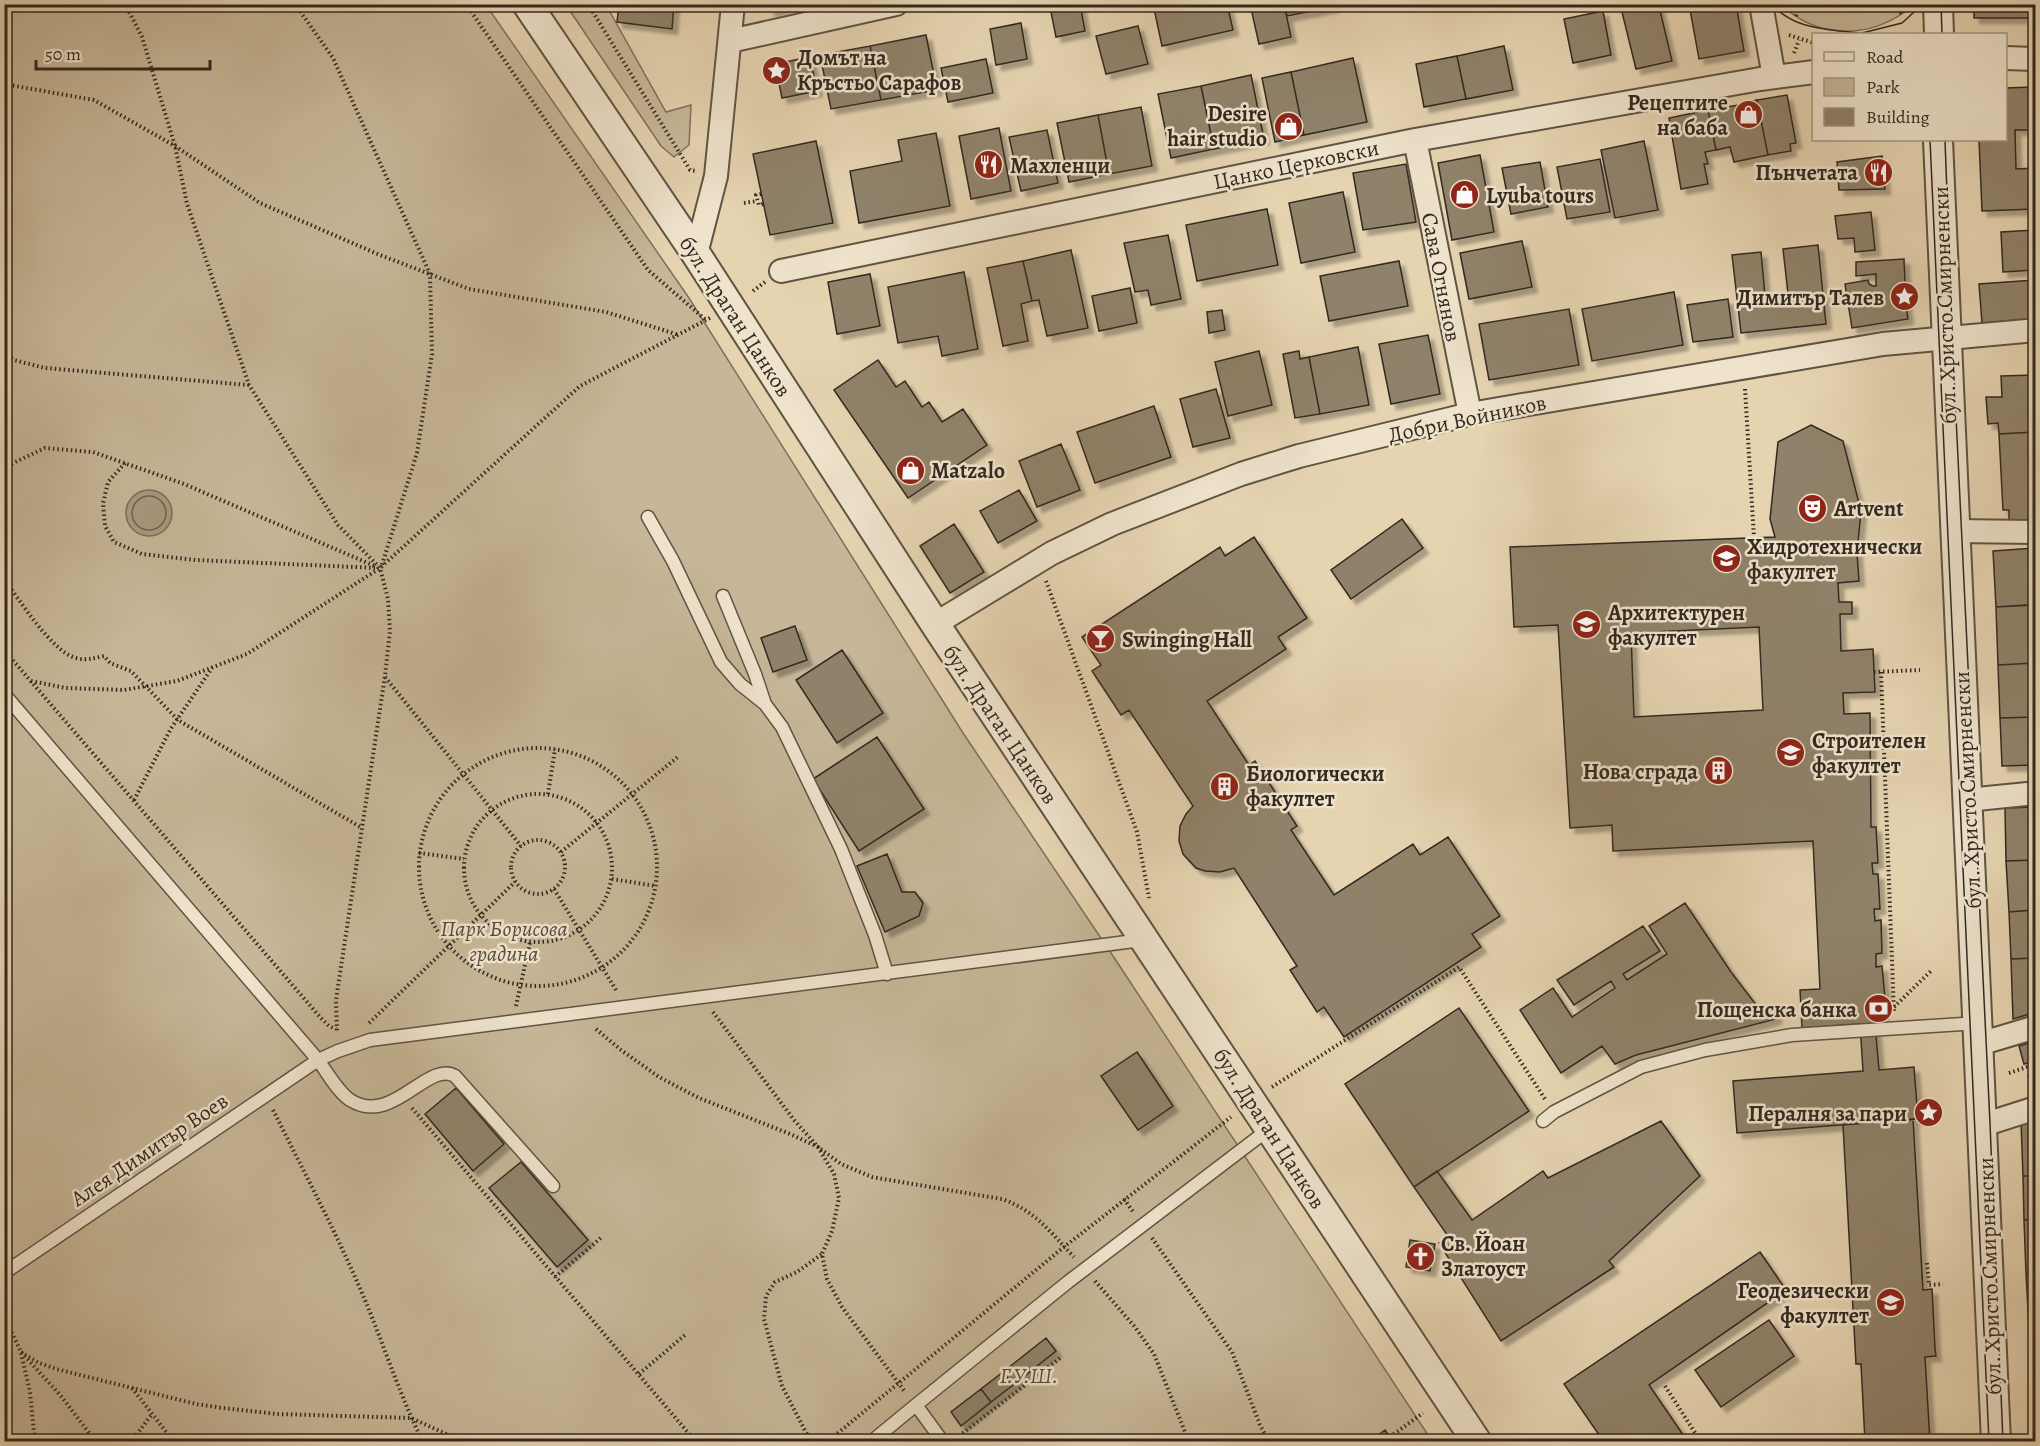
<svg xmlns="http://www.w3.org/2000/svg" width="2040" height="1446" viewBox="0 0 2040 1446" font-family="Alegreya,serif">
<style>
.green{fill:#c7b798;stroke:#7c705c;stroke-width:1.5}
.water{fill:#a99a80;stroke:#796d5a;stroke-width:1.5}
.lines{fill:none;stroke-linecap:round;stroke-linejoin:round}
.shore{stroke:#6e6250;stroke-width:1.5}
.building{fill:#90826b;stroke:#322920;stroke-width:1.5;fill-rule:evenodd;filter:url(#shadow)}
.service-casing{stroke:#5f5444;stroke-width:15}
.minor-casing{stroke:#5f5444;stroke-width:26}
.tertiary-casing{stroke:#5f5444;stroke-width:32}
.path{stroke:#322920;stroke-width:4;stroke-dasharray:1.5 3;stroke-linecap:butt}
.service{stroke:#efe3cc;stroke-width:12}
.minor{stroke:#efe3cc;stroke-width:22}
.tertiary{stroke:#efe3cc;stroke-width:28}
.tram{stroke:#322920;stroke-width:1.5}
.labels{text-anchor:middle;stroke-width:5;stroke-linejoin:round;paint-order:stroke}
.poi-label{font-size:22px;font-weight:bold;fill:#322920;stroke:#efe3cc;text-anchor:start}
.street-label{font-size:22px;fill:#322920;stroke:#efe3cc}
.park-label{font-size:22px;font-style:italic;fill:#574c3e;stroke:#efe3cc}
</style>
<defs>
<filter id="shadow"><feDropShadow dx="5.5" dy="5.5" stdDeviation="1.5" flood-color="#0004"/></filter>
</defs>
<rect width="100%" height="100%" fill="#e6d4b1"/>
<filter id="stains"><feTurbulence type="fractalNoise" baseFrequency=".00333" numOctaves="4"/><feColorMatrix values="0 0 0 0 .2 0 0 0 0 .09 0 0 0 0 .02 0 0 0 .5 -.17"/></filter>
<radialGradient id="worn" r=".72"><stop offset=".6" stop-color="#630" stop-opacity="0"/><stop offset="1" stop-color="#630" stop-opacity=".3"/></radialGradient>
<path class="green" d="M5,5H486L689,298L963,733L1117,962L1432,1441L5,1442Z
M566,5H606L666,112L691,105L689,145L674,157L661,146Z
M1781,5H1914C1873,39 1821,41 1781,5Z"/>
<path class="water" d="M126 513a23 23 0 1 1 46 0a23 23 0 1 1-46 0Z"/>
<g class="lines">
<path class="shore" d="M132 513a17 17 0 1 1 34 0a17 17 0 1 1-34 0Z"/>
</g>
<path class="building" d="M619,4H674L672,29L617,22Z
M768,4H801L770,11Z
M1060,4H1080L1085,31L1056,37L1050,7Z
M1153,4H1227L1233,30L1162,46Z
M1250,4H1284L1291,37L1259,44Z
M1284,4H1332L1333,7L1287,16Z
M1636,4H1653L1654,7L1659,6L1672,61L1636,69L1621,8Z
M1689,4H1736L1744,51L1699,59Z
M1974,4H2031V18H1974Z
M1603,11L1611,55L1573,63L1564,19Z
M1021,23L1027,59L996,65L990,29Z
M1138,26L1148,64L1106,74L1096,36Z
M926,35L937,90L881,100L870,46Z
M870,46L881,100L831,109L820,55Z
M1504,46L1513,90L1466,99L1457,56Z
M1457,56L1466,99L1424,107L1416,64Z
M810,57L817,91L782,98L775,64Z
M1353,58L1367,122L1304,135L1291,72Z
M986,59L993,93L948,102L941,68Z
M1291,72L1304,135L1275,142L1262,78Z
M1251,75L1264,139L1214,149L1201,86Z
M1201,86L1214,149L1171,158L1158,94Z
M2033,87L2034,130H2015L2016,169L2035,168L2036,209L1982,211L1979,140H2006V88Z
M1787,95L1796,143L1790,144L1791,151L1768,155L1757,100Z
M1757,100L1768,155L1734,162L1730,147L1716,150L1708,110L1745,104V103Z
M1141,107L1152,166L1109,174L1098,115Z
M1708,110L1716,150L1705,152L1708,164H1704L1708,184L1681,189L1669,118Z
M1098,115L1109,174L1069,182L1057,123Z
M999,128L1011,191L971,199L959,136Z
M1047,130L1058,183L1021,191L1009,137Z
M936,133L950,206L859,223L850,171L902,161L898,140Z
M816,141L833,223L770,235L753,154Z
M1644,141L1658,210L1615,218L1601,150Z
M1480,155L1494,232L1452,240L1438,163Z
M1882,156L1885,189L1839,190L1837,162Z
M1600,159L1610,212L1567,219L1557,167Z
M1540,162L1548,207L1511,214L1502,168Z
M1406,164L1416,222L1363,230L1353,173Z
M1343,192L1355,252L1301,263L1289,203Z
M1267,209L1278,265L1197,281L1186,225Z
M1871,212L1875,250L1855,252L1854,238L1838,239L1835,216Z
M2036,230V270L2003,272L2001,232Z
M1168,235L1181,299L1151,305L1148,290L1135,292L1124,243Z
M1522,241L1532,287L1469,299L1460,253Z
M1818,245L1826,324L1741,333L1732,255L1761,252L1765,296L1788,294L1783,249Z
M1071,250L1088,328L1047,336L1039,300L1032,301L1023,261Z
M1904,259L1906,305L1908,319L1852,328L1845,284L1868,280L1869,284L1873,286H1876V274L1856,276V262Z
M1023,261L1032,301L1021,304L1028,341L1003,346L987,268Z
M1399,261L1408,306L1329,321L1320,276Z
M964,272L978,349L942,356L938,336L898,343L888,287Z
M870,274L880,326L837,334L828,282Z
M2036,280V319L1982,323L1979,284Z
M1130,288L1137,323L1099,331L1092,296Z
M1674,292L1683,345L1592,361L1582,309Z
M1728,299L1733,337L1693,342L1687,305Z
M1569,309L1579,365L1489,380L1479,324Z
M1222,310L1225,330L1209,333L1207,312Z
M1428,335L1440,394L1391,404L1379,344Z
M1358,347L1369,405L1320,414L1309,357Z
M1259,351L1272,405L1228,416L1215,362Z
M1299,351L1300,359L1309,357L1320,414L1295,418L1283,354Z
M878,360L896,387L905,381L922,407L929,402L942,422L963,409L987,445L908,498L834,390Z
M2034,375L2036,432L1999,434L1998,423L1988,424L1986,397H2002L2001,376Z
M1216,389L1230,438L1193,447L1180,399Z
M1154,406L1171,457L1095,483L1077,432Z
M1811,425L1843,441L1861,511L1857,553L1859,581L1838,583L1839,602H1852V614H1840L1841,651L1873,649L1875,692L1843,693L1844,714L1870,713L1871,827H1876L1878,863H1872L1873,874H1878L1880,909H1874L1875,921L1881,920L1882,953L1876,954V967L1882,966L1885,998L1882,999L1883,1023H1875L1879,1070L1914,1067L1918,1119L1737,1133L1733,1081L1863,1071L1860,1024L1802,1028L1800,990L1820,989L1813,841L1613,851L1612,825L1570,828L1558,625L1514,627L1510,547L1775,537L1770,519L1778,442ZM1759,627L1763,710L1634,717L1631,633Z
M2036,432V524L2009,525V510H2003L1999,434Z
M1061,444L1080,490L1037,507L1019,461Z
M1019,490L1037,521L998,543L980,511Z
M1402,519L1423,548L1351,599L1331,570Z
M954,524L984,572L950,593L920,546Z
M1254,537L1307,618L1278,637L1286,649L1207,701L1249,765L1255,761L1297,826L1291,830L1334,895L1413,844L1420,855L1448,837L1500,916L1472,934L1481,947L1344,1037L1324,1007L1317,1012L1290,970L1297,966L1234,868L1220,872L1205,871L1196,868L1183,854L1179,841L1180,826L1186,814L1193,806L1129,710L1121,715L1092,671L1101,665L1082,637L1220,547L1225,556Z
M2036,548V605L1996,607L1993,551Z
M2026,605H2036V663L1998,665L1996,607Z
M795,626L807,660L773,672L761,638Z
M842,650L883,713L837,743L796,680Z
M2036,663V717L2000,718L1998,665Z
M2036,717V765L2002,766L2000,718Z
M877,737L924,809L859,851L813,779Z
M2036,807V860L2006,861L2005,808Z
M887,854L902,892H915L923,903L919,916L885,932L857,866Z
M2036,860V910L2009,912L2006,861Z
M1685,903L1731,972L1757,1006V1012L1776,1011V1019L1636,1055L1615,1064L1602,1046L1561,1073L1520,1010L1553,988L1572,1017L1615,988L1611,981L1574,1005L1557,980L1643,926L1660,951L1623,974L1627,980L1667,954L1649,926Z
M2036,910V958L2011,959L2009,912Z
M2036,958V1012L2013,1019L2011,959Z
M1459,1008L1529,1111L1414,1187L1345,1084Z
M2036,1041V1061L2024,1064L2019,1046Z
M1137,1052L1173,1106L1138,1130L1101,1076Z
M2036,1074V1094H2034L2028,1076Z
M456,1088L504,1144L473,1171L425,1114Z
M2036,1117V1176H2023L2021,1122Z
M1913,1119L1923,1290L1932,1289L1935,1348L1936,1356L1925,1357L1930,1442H1865L1861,1364H1856L1843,1125Z
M1661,1121L1700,1176L1609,1261L1614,1267L1501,1341L1439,1243L1448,1236L1414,1187L1437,1171L1472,1220L1543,1171L1548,1178Z
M521,1162L588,1240L557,1267L489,1188Z
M2023,1176H2036V1219L2024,1220Z
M2036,1219V1274H2026L2024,1220Z
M1410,1240L1435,1244L1430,1271L1406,1267Z
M1760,1252L1786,1290L1649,1385L1688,1442H1604L1564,1384Z
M2026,1274H2036V1380L2032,1381Z
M1769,1320L1794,1356L1721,1407L1695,1370Z
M1046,1338L1056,1351L1013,1385L1003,1372Z
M1003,1372L1013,1385L991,1402L981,1389Z
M981,1389L991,1402L961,1426L951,1412Z
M1385,1430L1392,1440L1390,1442H1369Z"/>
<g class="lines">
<defs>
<path id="service" d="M648,517L673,561L721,662L740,684L765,704L782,727L841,849L875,935L887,974
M723,596L755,674L765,704
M4,694L318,1060C327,1072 337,1091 350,1100C393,1127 427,1060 455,1076L553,1186
M1543,1121L1554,1112L1641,1067L1705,1050L1792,1035L1978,1023
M4,1273L318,1060L338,1051L370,1040L1142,940
M916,1405L1068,1282L1269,1129
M871,1442L916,1405L943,1442"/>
<path id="minor" d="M1761,4L1774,77
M730,41L896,4
M2006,58L2036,59
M1415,140L1470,414
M696,254L716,176L733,4
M781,271L1415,140L1760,79L1814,72
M1954,531L2036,532
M935,624L1052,553L1112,524L1241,474L1299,456L1470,414L1883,344L2036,330
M1967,800L2036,793
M1979,1044L2036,1027
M1983,1125L2036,1108"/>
<path id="tertiary" d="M527,4L696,254L935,624L1477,1442
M1938,4L1939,34
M1938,140L1996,1442"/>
</defs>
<use href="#service" class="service-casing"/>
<use href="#minor" class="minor-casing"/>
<use href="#tertiary" class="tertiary-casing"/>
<path class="path" d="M125,4L142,37L175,146L187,204L249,385L338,525L380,568L388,599L390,631L385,676L336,1000L337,1033
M295,4L333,58L430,274L432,354L417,453L381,568
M466,4L648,270L706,320
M588,4L690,170L696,171
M1897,4L1902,15
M1796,16L1802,4
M1789,35L1814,43
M1794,53L1799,40
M4,84L94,100L175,146L260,203L380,255L469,289L606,312L679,335
M761,194L756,195L759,205L763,204
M744,203L757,201
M753,291L765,282
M4,353L14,360L45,368L249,385
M1745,389L1754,538
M125,463L108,482L103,503L105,526L114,542L142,554L196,560L377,568
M4,475L11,464L45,448L93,452L184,484L377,567
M4,579C19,599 52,652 76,658C86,661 94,658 104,656L110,663L131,671L178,720L362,828
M1046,581L1137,832L1149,898
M4,650L320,1017L329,1026L336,1029
M1874,672L1920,670
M1881,672L1894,1013
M385,677L521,846
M31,681L66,688L124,690L177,681L247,654L380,568L580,386L710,318
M1885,746L1923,745
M419 867a119 119 0 1 1 238 0a119 119 0 1 1-238 0Z
M464 868a74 74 0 1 1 148 0a74 74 0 1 1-148 0Z
M548,794L555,749
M134,800L170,730L212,668
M511 867a27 27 0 1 1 54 0a27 27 0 1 1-54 0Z
M561,852L679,756
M419,853L464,859
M612,879L656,886
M554,889L616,990
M516,1006L530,942
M1894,1007L1932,970
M713,1012L794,1120L818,1147L834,1174L839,1198L832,1231L822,1254L827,1279L842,1307L905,1392
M369,1023L515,882
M596,1029L621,1050L659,1077L699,1098L790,1134L818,1147L841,1164L872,1177L1002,1199C1036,1211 1050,1232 1074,1257
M2009,1073L2036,1064
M1272,1087L1459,967L1545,1099
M412,1108L696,1442
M273,1110C303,1170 335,1230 362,1293C383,1342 399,1394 423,1442
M1124,1199L1134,1213
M1152,1238L1232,1352L1260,1425L1269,1442
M1927,1263L1929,1285L1943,1284
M555,1277L602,1237
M1095,1281L1135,1327L1154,1354L1189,1442
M4,1316L21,1352L61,1396L96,1442
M21,1352L39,1363L56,1369L196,1404L223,1408L277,1414L411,1418L464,1442
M21,1353L30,1392L35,1442
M639,1374L685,1335
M1665,1386L1701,1442
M132,1388L174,1442
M959,1436L1060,1358
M1390,1437L1423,1413
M131,1442L152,1414
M811,1442L782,1386L764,1319L766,1296L775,1282L797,1272L822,1254
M827,1442L1064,1247L1231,1117"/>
<use href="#service" class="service"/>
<use href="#minor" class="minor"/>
<use href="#tertiary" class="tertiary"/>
<path class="tram" d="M1771,4C1798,32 1828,28 1863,34
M1941,4L1942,34
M1858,34L1902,23L1923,4
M1930,140L1989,1442
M1945,140L1953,354L1990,1123L2003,1442"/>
</g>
<defs>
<symbol id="sight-disc" viewBox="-11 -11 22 22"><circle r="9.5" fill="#8f2418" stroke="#efe3cc"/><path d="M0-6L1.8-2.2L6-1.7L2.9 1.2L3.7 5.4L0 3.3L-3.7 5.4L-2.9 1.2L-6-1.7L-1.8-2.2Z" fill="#fff"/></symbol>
<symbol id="shop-disc" viewBox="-11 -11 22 22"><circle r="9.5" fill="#8f2418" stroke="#efe3cc"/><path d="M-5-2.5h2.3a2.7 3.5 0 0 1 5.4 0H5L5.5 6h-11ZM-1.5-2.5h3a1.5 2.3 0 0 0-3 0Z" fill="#fff"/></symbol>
<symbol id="restaurant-disc" viewBox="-11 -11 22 22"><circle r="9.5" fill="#8f2418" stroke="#efe3cc"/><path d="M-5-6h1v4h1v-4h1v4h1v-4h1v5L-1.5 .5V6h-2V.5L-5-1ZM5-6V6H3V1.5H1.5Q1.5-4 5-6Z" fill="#fff"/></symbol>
<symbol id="theatre-disc" viewBox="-11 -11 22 22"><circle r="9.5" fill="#8f2418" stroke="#efe3cc"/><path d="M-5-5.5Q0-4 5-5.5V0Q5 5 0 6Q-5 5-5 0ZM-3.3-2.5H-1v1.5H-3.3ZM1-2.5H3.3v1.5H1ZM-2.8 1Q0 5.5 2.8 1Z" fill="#fff"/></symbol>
<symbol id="university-disc" viewBox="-11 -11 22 22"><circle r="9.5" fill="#8f2418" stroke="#efe3cc"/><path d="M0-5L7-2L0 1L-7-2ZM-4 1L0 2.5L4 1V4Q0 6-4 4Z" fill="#fff"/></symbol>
<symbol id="bar-disc" viewBox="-11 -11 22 22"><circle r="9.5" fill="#8f2418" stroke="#efe3cc"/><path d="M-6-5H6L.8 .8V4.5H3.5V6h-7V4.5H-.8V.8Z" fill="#fff"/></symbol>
<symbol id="building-disc" viewBox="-11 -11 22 22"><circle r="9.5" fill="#8f2418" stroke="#efe3cc"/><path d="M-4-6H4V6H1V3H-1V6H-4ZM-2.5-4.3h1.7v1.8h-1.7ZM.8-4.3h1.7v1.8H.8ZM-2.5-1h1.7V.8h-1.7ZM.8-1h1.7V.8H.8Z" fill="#fff"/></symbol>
<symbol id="bank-disc" viewBox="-11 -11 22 22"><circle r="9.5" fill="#8f2418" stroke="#efe3cc"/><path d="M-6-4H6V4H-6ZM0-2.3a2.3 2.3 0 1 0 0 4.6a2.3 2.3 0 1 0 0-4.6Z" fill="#fff"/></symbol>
<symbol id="church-disc" viewBox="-11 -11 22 22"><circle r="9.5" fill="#8f2418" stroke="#efe3cc"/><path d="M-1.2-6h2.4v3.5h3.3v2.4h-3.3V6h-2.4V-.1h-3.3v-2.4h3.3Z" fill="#fff"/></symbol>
</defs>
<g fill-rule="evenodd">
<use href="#sight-disc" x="760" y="54" width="33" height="33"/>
<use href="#shop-disc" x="1732" y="98" width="33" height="33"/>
<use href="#shop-disc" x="1272" y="110" width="33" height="33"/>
<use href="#restaurant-disc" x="972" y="148" width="33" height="33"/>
<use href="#restaurant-disc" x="1862" y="156" width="33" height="33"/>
<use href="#shop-disc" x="1448" y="178" width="33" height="33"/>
<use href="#sight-disc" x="1888" y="280" width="33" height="33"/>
<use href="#shop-disc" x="894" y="454" width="33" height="33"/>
<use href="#theatre-disc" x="1796" y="492" width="33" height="33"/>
<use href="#university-disc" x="1710" y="542" width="33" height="33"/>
<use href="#university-disc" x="1570" y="608" width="33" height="33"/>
<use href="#bar-disc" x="1084" y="622" width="33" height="33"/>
<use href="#university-disc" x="1774" y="736" width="33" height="33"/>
<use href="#building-disc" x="1702" y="754" width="33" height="33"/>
<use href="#building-disc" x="1208" y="770" width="33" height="33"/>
<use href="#bank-disc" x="1862" y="992" width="33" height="33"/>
<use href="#sight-disc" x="1912" y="1096" width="33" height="33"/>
<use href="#church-disc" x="1404" y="1240" width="33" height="33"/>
<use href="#university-disc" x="1874" y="1286" width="33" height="33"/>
</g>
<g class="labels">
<g class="poi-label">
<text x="797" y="65">Домът на<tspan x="797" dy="25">Кръстьо Сарафов</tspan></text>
<text x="1728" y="110" text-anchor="end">Рецептите<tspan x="1728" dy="25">на баба</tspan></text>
<text x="1267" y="121" text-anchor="end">Desire<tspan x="1267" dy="25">hair studio</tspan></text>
<text x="1010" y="173">Махленци</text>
<text x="1858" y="180" text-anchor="end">Пънчетата</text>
<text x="1486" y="203">Lyuba tours</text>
<text x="1884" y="305" text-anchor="end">Димитър Талев</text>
<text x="931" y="478">Matzalo</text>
<text x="1834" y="516">Artvent</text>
<text x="1747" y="554">Хидротехнически<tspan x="1747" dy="25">факултет</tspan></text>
<text x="1608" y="620">Архитектурен<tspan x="1608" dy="25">факултет</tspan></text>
<text x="1122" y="647">Swinging Hall</text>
<text x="1812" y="748">Строителен<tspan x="1812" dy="25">факултет</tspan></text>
<text x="1698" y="779" text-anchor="end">Нова сграда</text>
<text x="1246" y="781">Биологически<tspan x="1246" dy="25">факултет</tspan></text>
<text x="1857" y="1017" text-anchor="end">Пощенска банка</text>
<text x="1907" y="1121" text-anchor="end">Пералня за пари</text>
<text x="1441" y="1251">Св. Йоан<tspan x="1441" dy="25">Златоуст</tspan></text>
<text x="1869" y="1298" text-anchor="end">Геодезически<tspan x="1869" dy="25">факултет</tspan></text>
</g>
<g class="street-label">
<text transform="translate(1296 164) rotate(-12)" y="8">Цанко Церковски</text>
<text transform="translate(1442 277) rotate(79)" y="8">Сава Огнянов</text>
<text transform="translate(1944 305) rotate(-92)" y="8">бул. Христо Смирненски</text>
<text transform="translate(736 316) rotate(57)" y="8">бул. Драган Цанков</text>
<text transform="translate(1467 418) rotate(-12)" y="8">Добри Войников</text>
<text transform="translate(1001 724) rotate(56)" y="8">бул. Драган Цанков</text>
<text transform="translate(1967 790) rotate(-93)" y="8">бул. Христо Смирненски</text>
<text transform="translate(1270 1128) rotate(57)" y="8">бул. Драган Цанков</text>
<text transform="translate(149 1149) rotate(-34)" y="8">Алея Димитър Воев</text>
<text transform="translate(1989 1276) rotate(-92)" y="8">бул. Христо Смирненски</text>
</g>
<g class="park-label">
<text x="504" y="936">Парк Борисова<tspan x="504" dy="25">градина</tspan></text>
<text x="1029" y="1383">Г.У.Ш.</text>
</g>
</g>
<rect width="2040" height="1446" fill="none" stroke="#e6d4b1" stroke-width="24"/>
<rect x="6" y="6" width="2028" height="1434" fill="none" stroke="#322920" stroke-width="3"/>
<rect x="12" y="12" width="2016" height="1422" fill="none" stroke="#322920" stroke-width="1.5"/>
<rect x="1812" y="33" width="195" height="108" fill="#efe3cc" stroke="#a39987" stroke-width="1.5"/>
<rect x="1824" y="52" width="30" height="9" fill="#efe3cc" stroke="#a39987" stroke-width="1.5"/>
<text x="1866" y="63" font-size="18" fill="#322920">Road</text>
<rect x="1824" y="78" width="30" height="18" fill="#c7b798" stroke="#a39987" stroke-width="1.5"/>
<text x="1866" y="93" font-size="18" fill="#322920">Park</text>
<rect x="1824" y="108" width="30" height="18" fill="#90826b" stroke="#a39987" stroke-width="1.5"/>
<text x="1866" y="123" font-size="18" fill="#322920">Building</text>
<path d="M36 60v9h174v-9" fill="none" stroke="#322920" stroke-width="3"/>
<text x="45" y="60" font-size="18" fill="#322920" stroke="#efe3cc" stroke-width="4.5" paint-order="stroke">50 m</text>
<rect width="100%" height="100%" filter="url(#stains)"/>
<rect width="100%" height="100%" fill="url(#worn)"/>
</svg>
